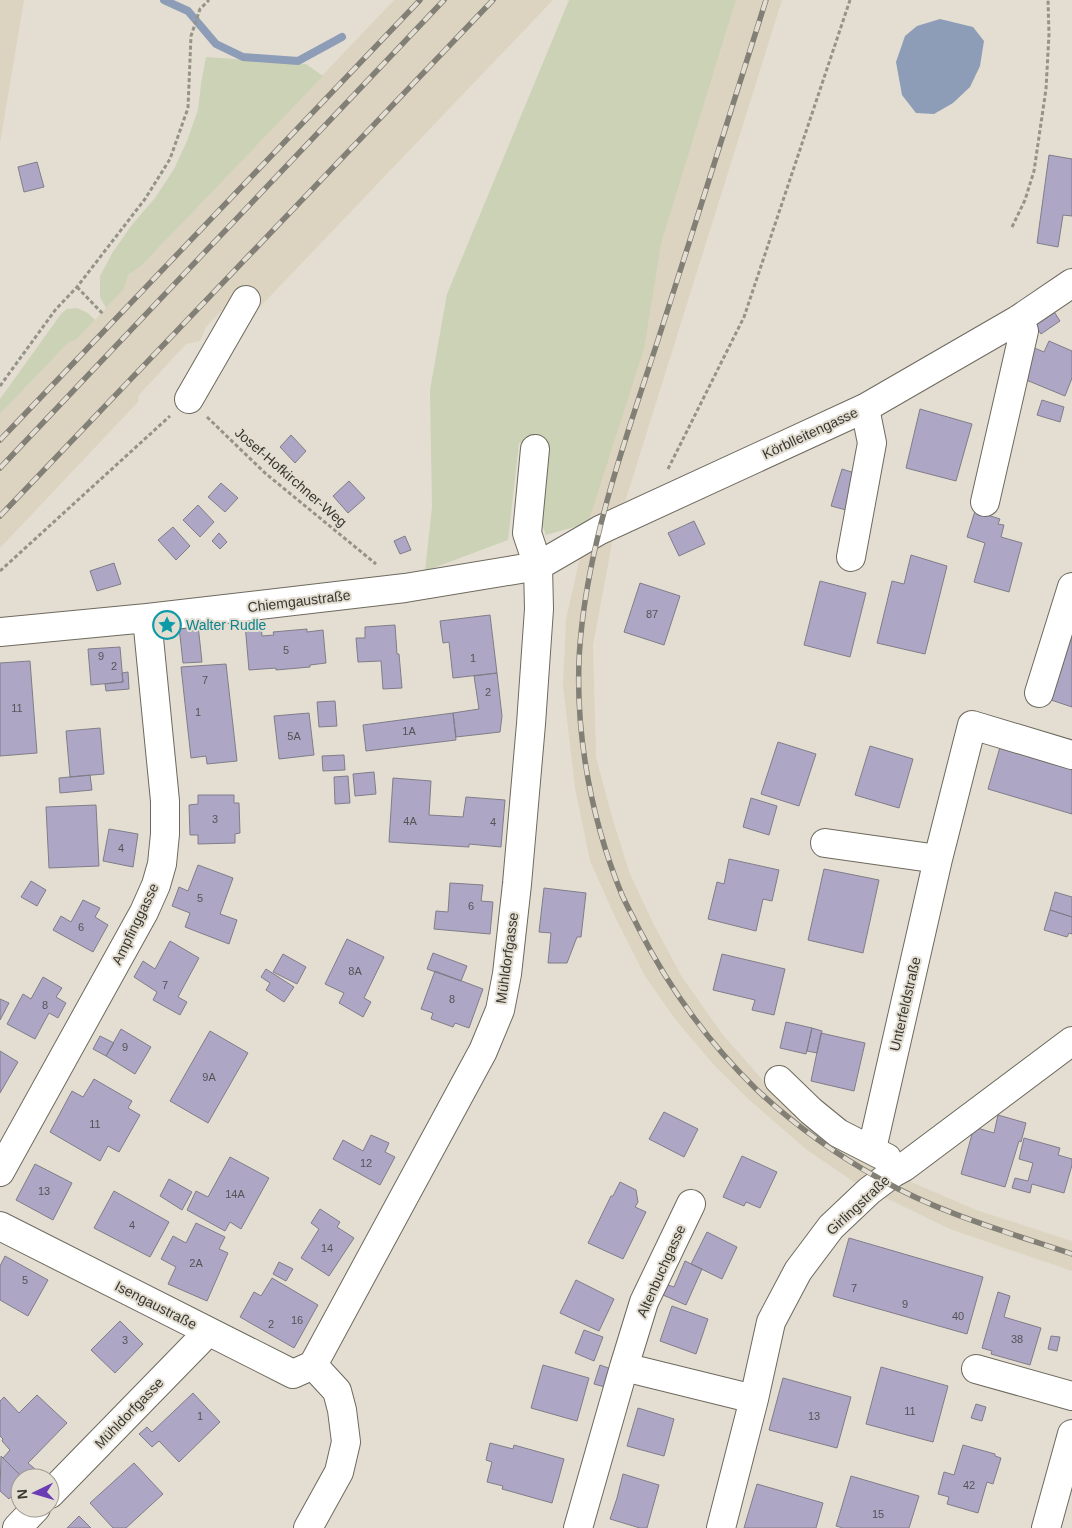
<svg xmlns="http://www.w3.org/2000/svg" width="1072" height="1528" viewBox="0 0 1072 1528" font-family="Arial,sans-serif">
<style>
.built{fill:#dcd4c0}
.green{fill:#ccd2b5}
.water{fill:#8d9cb7}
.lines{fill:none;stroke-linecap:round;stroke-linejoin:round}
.stream{stroke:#8d9cb7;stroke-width:8}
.building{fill:#ada7c5;stroke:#807d89}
.minor-casing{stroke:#6e695e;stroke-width:30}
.path{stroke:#959288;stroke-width:3;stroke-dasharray:4 2.5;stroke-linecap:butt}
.minor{stroke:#fff;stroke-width:28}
.rail-casing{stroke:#827f76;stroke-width:5.5}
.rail{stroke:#e3ded1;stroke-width:4;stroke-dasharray:11;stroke-linecap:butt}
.labels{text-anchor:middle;stroke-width:4;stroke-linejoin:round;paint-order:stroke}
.number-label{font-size:11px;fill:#565357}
.street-label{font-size:14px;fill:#393732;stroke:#e3ded1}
.culture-label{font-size:14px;fill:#0d838f;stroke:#e3ded1;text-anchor:start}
</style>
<rect width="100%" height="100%" fill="#e3ded1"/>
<path class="built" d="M0,0H24L0,143Z
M394,0H553L258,309L246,300L241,291L206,327L200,341L186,344L139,395L138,402L0,548V414L69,342L76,340L124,289L128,275L140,267Z
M736,0H782L625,502L613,538L593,645L596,757L612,817L630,874L654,925L682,977L723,1035L768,1086L874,1166L976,1210L1072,1241V1271L950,1229L857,1184L807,1150L747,1098L714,1065L675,1019L645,976L615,917L590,861L575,788L563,685L566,619L588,523L661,244Z"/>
<path class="green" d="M569,0H736L661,244L644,349L588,523L546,535L540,519L547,445L519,443L508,540L425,571L432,507L430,390L447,294Z
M206,57L306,64L323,76L140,267L128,275L124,289L106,308L100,297V276L113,252L131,226L155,198L174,169L187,141L198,110L201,84Z
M77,308L88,313L95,320L76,340L69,342L0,414V399L61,314L67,309Z"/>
<path class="water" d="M940,19L973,27L984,41L980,66L970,87L953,103L934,114L916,113L902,95L896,62L905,36L917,26Z"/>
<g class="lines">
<path class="stream" d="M164,0L188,11L216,44L243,57L298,61L342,37"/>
</g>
<path class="building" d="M1049,155L1072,159V216L1063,215L1058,247L1037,243Z
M37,162L44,187L24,192L18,167Z
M1053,310L1060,321L1041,334L1033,322Z
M1049,341L1072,351V378L1065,396L1019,377L1032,347L1044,352Z
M1042,400L1064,407L1060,422L1037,415Z
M920,409L972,424L956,481L906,468Z
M291,435L306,451L295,463L280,447Z
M842,469L861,475L850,511L831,506Z
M349,481L365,498L348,513L333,496Z
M221,483L238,498L225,512L208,497Z
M198,505L214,522L200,537L183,520Z
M975,511L1000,519L998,524L1004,525L1001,537L1022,543L1009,592L974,582L985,543L967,537Z
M694,521L705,544L679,556L668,533Z
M173,527L190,546L176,560L158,540Z
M219,533L227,542L220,549L212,541Z
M405,536L411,550L400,554L394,541Z
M911,555L947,566L925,654L877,643L892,581L904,584Z
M114,563L121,584L97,591L90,571Z
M820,581L866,593L850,657L804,645Z
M640,583L680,596L664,645L624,632Z
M490,615L497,673L453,678L449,642L443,643L440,621Z
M261,623L262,636L274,635L273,632L307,629V632L323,630L326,663L310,665V667L276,670V668L249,670L245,624Z
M198,625L202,662L183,663L179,627Z
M395,625L397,654H399L402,688L383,689L381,661L358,662L356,638H365V627Z
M1068,634H1072V707L1048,699Z
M120,647L123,682L91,685L88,649Z
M30,661L37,753L0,756V663Z
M226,664L237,761L207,764L206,756L191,758L181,667Z
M128,672L129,689L106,691L105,684L123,682L122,673Z
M497,673L502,716L500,732L456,737L453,713L479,709L474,676Z
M335,701L337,726L319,727L317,702Z
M309,713L314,755L279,759L274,716Z
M453,713L456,740L366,751L363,725Z
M100,728L104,774L70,777L66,731Z
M778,742L816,754L799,806L761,794Z
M870,746L913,759L899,808L855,795Z
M1000,747L1072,769V814L988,789Z
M344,755L345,770L323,771L322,756Z
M374,772L376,794L355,796L353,774Z
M90,775L92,790L60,793L59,778Z
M348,776L350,803L335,804L334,777Z
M393,778L431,781L429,815L463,817L466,797L505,800L501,847L469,844V847L389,842Z
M198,795H234V803H239L240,833L235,834V843L198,844V835H190L189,805L198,804Z
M751,798L777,806L769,835L743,827Z
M96,805L99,866L49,868L46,807Z
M109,829L138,834L133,867L103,861Z
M729,859L779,870L772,901L763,899L756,931L708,919L717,882L724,884Z
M198,865L233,878L220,914L237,920L229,944L185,927L190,913L172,906L179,887L188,891Z
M824,869L879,880L863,953L808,940Z
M31,881L46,890L37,906L21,897Z
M450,883L483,885L481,901L493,902L490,934L434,929L436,911L448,912Z
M544,888L586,893L581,937H577L567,963H548L551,933L539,932Z
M1055,892L1072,897V917L1050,910Z
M83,900L100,908L95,917L108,925L93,952L53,930L61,916L71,922Z
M1050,910L1072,917V934L1069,933L1067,937L1044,930Z
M347,939L384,957L364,998L371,1002L363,1017L339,1003L344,993L325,984Z
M170,941L199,958L178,997L187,1002L180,1015L153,1000L157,992L134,977L143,961L155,969Z
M433,953L467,966L461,981L427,969Z
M283,954L306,967L297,984L273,972Z
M722,954L785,969L774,1015L752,1010L755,1000L713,990Z
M266,969L294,987L284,1002L266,990L270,983L261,977Z
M435,971L483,989L469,1028L455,1023L453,1027L431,1019L433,1013L421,1009Z
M43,977L62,988L56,997L66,1003L58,1018L49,1013L35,1039L7,1024L23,994L31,999Z
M0,999L9,1003L0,1020Z
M786,1022L812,1028L806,1054L780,1048Z
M812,1028L822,1031L817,1053L807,1051Z
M121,1029L151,1047L135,1074L106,1056Z
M210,1031L248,1053L208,1123L170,1101Z
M821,1033L865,1043L854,1091L811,1081Z
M100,1036L114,1043L106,1056L93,1049Z
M0,1051L18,1062L0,1093Z
M94,1079L132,1101L128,1108L140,1115L119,1152L108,1146L100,1161L50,1132L72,1091L83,1097Z
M664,1112L698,1129L684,1157L649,1139Z
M998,1115L1026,1123L1021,1142L1019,1141L1005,1187L961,1174L974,1127L994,1133Z
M371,1135L389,1143L385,1152L395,1157L380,1185L333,1159L343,1140L363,1151Z
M1024,1138L1060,1148L1058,1155L1072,1159V1165L1064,1193L1032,1184L1030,1193L1012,1188L1015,1178L1028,1181L1033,1163L1019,1159Z
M742,1156L777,1172L760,1208L746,1202L744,1206L723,1197Z
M230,1157L269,1178L241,1229L230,1222L225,1231L187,1210L196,1191L208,1197Z
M35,1164L72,1183L53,1220L16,1200Z
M169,1179L192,1192L182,1210L160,1196Z
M620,1182L636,1190L638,1202L635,1207L646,1212L623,1259L588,1243L611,1196H613Z
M114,1191L169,1222L150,1257L94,1228Z
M320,1209L340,1222L337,1227L354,1238L329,1276L301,1258L319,1229L311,1223Z
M196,1223L225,1237L219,1249L228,1253L207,1301L168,1284L176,1267L161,1259L173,1236L186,1243Z
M707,1232L737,1247L722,1279L691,1264Z
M849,1238L983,1277L967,1334L833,1296Z
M5,1256L48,1280L28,1316L0,1300V1266Z
M685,1261L702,1269L686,1305L663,1295L668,1285L674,1287Z
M279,1262L293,1269L286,1281L273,1274Z
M272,1278L318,1305L294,1348L240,1317L254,1292L261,1296Z
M576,1280L614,1299L599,1331L560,1313Z
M998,1292L1010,1296L1004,1317L1041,1328L1030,1365L991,1354L992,1351L982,1348Z
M672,1306L708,1319L696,1354L660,1341Z
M120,1321L143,1344L115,1373L91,1350Z
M584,1330L603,1337L594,1361L575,1353Z
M1051,1336L1060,1337L1057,1351L1048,1349Z
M543,1365L589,1378L577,1421L531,1408Z
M600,1365L611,1369L605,1387L594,1384Z
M881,1367L948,1386L933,1442L866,1424Z
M783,1378L851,1397L837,1448L769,1430Z
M193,1393L220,1422L179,1462L159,1441L152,1447L139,1434L147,1427L152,1432Z
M37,1395L67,1423L28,1463L35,1469L25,1478H23L3,1458L10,1450L2,1441L3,1439L0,1436V1401L4,1397L19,1413Z
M976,1404L986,1407L982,1421L971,1418Z
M638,1408L674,1419L664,1456L627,1446Z
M490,1443L513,1449L514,1445L564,1459L552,1503L502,1489L503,1486L487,1482L492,1462L486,1460Z
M963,1445L995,1454V1456L1001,1458L993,1484L987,1482L978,1513L947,1504L949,1497L938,1494L944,1472L954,1475Z
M1,1456L23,1478H20V1487L9,1499L0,1491Z
M134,1463L163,1494L126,1528H113L90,1503Z
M623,1474L659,1485L647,1528H640L610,1519L617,1498Z
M851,1476L919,1496L909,1528H843L836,1526Z
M757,1484L823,1503L816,1528H744Z
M79,1516L91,1528H67Z"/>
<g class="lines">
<defs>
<path id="minor" d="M189,399L246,300
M985,502L1024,331L1019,319
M851,557L872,443L865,408
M0,632L147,618L405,588L538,566L600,530L865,408L1019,319L1072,283
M1039,693L1072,587
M825,843L938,859
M779,1080L811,1111L838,1133L887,1158
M872,1149L938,859L972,725L1072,755
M0,1172L144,912L156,885L162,864L165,834V801L147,618
M0,1226L293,1374L313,1365
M313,1365L483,1051L500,1010L507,974L517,884L531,724L539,609L538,566L527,533L535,449
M624,1367L644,1302L691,1204
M976,1369L1072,1396
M50,1494L208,1332
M17,1528L36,1508
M308,1528L339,1472L346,1442L342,1410L337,1391L313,1365
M578,1528L624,1367L754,1399
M721,1528L754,1399L771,1322L798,1271L831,1227L869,1191L893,1173L904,1167L1072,1041
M1046,1528L1072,1434"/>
</defs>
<use href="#minor" class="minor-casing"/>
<path class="path" d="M1012,227L1025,200L1034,171L1046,89L1049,34L1048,0
M77,287L103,314
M0,386L56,309L77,287L145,199L170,159L188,108L191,36L200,9L209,0
M207,417L265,473L376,564
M668,469L744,317L850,0
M0,571L170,416"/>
<use href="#minor" class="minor"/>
<defs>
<path id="rail" d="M766,0C729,115 694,229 657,343C627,435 593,528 582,624C571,713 588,812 622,895C627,906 633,917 639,929C669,988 709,1043 756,1089C793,1124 835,1154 880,1179C939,1213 1007,1232 1072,1254
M0,440L420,0
M0,468L444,0
M0,516L493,0"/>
</defs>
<use href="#rail" class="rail-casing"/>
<use href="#rail" class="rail"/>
</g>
<defs>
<symbol id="sight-ring" viewBox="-11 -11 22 22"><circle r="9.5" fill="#e3ded1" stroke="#0f9aa8" stroke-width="1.5"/><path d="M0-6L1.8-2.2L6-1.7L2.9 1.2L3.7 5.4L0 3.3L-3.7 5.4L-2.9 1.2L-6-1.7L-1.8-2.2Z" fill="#0f9aa8"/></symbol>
</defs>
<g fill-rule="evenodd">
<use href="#sight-ring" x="151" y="609" width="32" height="32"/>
</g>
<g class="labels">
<g class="number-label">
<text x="652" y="618">87</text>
<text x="286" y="654">5</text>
<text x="101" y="660">9</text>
<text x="473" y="662">1</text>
<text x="114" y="670">2</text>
<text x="205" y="684">7</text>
<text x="488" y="696">2</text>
<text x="17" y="712">11</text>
<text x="198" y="716">1</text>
<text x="409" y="735">1A</text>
<text x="294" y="740">5A</text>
<text x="215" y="823">3</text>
<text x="410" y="825">4A</text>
<text x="493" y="826">4</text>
<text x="121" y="852">4</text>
<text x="200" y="902">5</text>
<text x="471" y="910">6</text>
<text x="81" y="931">6</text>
<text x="355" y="975">8A</text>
<text x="165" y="989">7</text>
<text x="452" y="1003">8</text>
<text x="45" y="1009">8</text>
<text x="125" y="1051">9</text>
<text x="209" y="1081">9A</text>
<text x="95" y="1128">11</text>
<text x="366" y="1167">12</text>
<text x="44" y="1195">13</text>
<text x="235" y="1198">14A</text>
<text x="132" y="1229">4</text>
<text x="327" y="1252">14</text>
<text x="196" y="1267">2A</text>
<text x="25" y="1284">5</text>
<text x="854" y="1292">7</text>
<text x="905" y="1308">9</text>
<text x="958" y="1320">40</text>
<text x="297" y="1324">16</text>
<text x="271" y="1328">2</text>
<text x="1017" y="1343">38</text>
<text x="125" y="1344">3</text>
<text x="910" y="1415">11</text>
<text x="200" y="1420">1</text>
<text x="814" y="1420">13</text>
<text x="969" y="1489">42</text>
<text x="878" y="1518">15</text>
</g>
<g class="street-label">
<text transform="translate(810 433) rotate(-25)" y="5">Körblleitengasse</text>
<text transform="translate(291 477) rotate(41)" y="5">Josef-Hofkirchner-Weg</text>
<text transform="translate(299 601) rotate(-7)" y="5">Chiemgaustraße</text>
<text transform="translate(135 924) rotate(-64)" y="5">Ampfinggasse</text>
<text transform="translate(507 958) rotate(-82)" y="5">Mühldorfgasse</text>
<text transform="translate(905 1004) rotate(-77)" y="5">Unterfeldstraße</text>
<text transform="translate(858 1205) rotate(-43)" y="5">Girlingstraße</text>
<text transform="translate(661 1271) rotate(-66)" y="5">Altenbuchgasse</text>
<text transform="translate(156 1305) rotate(27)" y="5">Isengaustraße</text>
<text transform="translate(129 1413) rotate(-46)" y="5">Mühldorfgasse</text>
</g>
<g class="culture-label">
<text x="186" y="630">Walter Rudle</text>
</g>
</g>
<g transform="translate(35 1493) rotate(265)"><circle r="24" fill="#e3ded1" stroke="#9f9b91"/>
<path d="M0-4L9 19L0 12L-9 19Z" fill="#6b3db5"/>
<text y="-8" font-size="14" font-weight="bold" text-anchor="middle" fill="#393732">N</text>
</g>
</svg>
